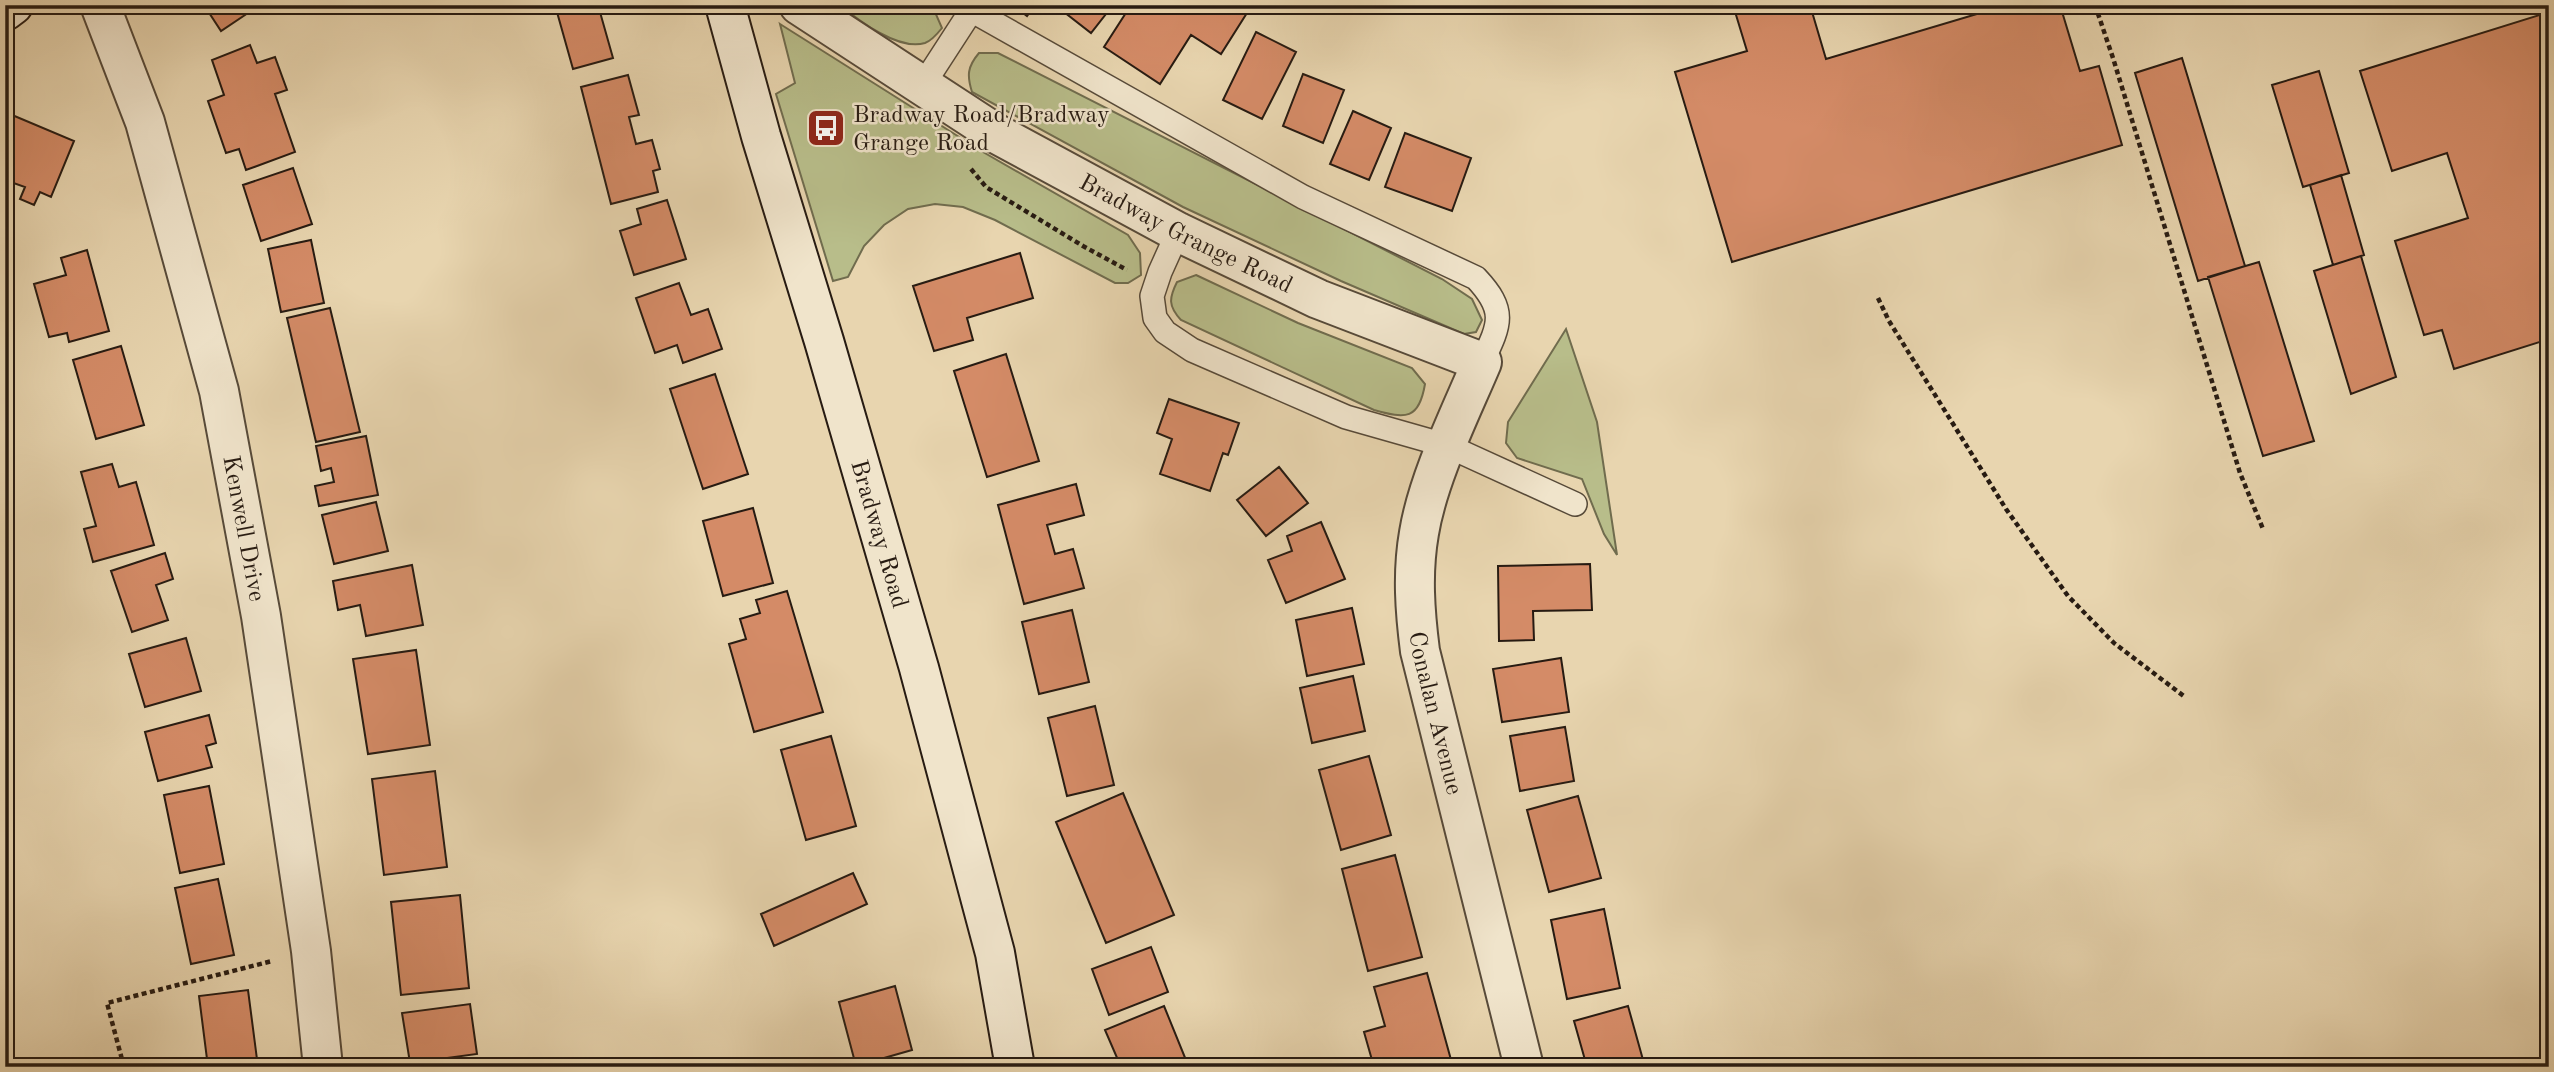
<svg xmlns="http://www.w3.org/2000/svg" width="2554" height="1072" viewBox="0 0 2554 1072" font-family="'Old Standard TT',serif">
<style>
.green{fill:#b8bd8a;stroke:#706c4e;stroke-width:2}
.building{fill:#d48b67;stroke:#271b12;stroke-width:2}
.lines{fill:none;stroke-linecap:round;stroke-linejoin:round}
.lane-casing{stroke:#574a39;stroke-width:26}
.street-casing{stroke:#574a39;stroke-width:42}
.secondary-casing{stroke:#271b12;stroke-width:42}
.path{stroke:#271b12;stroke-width:4.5;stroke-dasharray:5 3.5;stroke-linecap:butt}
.lane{stroke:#f0e4cb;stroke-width:23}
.street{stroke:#f0e4cb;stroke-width:38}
.secondary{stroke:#f0e4cb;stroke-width:38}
.labels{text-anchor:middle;stroke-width:5;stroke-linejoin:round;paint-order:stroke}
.poi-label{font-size:24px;fill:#271b12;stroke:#f0e4cb;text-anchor:start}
.street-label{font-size:24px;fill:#271b12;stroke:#f0e4cb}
</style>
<rect width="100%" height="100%" fill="#e8d5af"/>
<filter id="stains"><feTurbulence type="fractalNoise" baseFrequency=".00286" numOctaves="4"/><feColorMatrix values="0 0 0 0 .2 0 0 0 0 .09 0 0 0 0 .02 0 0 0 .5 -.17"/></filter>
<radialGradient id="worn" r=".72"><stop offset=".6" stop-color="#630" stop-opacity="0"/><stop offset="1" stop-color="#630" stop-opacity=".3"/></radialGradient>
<path class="green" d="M840,5H928L935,12L942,28C938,33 931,41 925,43C899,51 859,21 840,5Z
M780,24L983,152L1128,235L1140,253L1141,275L1128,283H1115L995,220L963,207L935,204L908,209L884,225L864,246L848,277L833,281L776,94L795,83Z
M979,53H998L1442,279L1472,299L1482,320L1476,332L1464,334L1341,281L1183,207L972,92C967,76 967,67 979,53Z
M1196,275L1298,323L1412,368L1425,384C1419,420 1406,419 1374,410L1181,320C1168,306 1169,298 1177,282Z
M1566,329L1597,422L1617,555L1604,534L1582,479L1517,458L1506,443L1508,422Z"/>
<path class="building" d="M204,5H260L221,31Z
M555,5H598L613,58L573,69Z
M1013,5H1035L1027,16Z
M1055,5H1113L1091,33Z
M1131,5H1252L1221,54L1191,35L1160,84L1104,47Z
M1733,5H1810L1826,59L2007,5H2060L2080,71L2099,66L2122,145L1732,262L1675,72L1747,51Z
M2549,12V339L2454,369L2442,330L2424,335L2395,241L2468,218L2447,153L2392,171L2360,71Z
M1256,32L1296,52L1262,119L1223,100Z
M250,45L257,63L275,57L287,90L275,94L295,152L246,170L239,149L226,153L208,101L224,95L212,60Z
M2182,58L2245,266L2198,281L2135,73Z
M2319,71L2349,173L2303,187L2272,85Z
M1303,74L1344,90L1323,143L1283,126Z
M628,75L639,115L629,117L636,144L652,140L660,169L653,171L658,192L611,204L581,87Z
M1353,111L1391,128L1369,180L1330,164Z
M5,112L74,141L51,197L40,192L34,205L20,199L25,187L5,180Z
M1405,133L1471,158L1452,211L1385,187Z
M293,168L312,224L261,241L243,185Z
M2341,175L2364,255L2333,265L2310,185Z
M667,200L686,259L634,275L620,231L641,224L637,209Z
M311,240L324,303L281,312L268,249Z
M87,250L109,331L69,342L67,333L49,337L34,284L66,275L61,258Z
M1020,253L1033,298L967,318L973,340L934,351L913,286Z
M2361,256L2396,377L2351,394L2314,271Z
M2259,262L2314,441L2263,456L2208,277Z
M679,283L691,315L708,309L722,349L683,363L677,345L655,353L636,298Z
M330,308L360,432L316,442L287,318Z
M121,346L144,425L96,439L73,360Z
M1006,354L1039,461L987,477L954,371Z
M715,374L748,474L703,489L670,389Z
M1169,399L1239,423L1228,455L1223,453L1210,491L1160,474L1172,439L1157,433Z
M366,436L378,495L319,506L315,486L334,482L331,468L321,471L316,446Z
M112,464L119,487L136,482L154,545L93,562L84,529L96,526L81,472Z
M1279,467L1308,503L1266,536L1237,500Z
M1076,484L1084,515L1047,525L1055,554L1073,549L1084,588L1024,604L998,505Z
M376,502L388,551L334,564L322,515Z
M753,508L773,583L723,596L703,521Z
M1321,522L1345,579L1286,603L1268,560L1292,551L1287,536Z
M165,553L173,579L156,585L168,620L132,632L111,571Z
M1590,564L1592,610L1533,611L1534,640L1499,641L1498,566Z
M412,565L423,625L366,636L360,605L338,610L333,581Z
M787,591L823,712L754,732L729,644L746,639L740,619L760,613L756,600Z
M1352,608L1364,664L1307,676L1296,620Z
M1072,610L1089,682L1039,694L1022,622Z
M186,638L201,691L145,707L129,654Z
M416,650L430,745L368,754L353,659Z
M1561,658L1569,712L1502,722L1493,669Z
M1353,676L1365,731L1312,743L1300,688Z
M1095,706L1114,785L1067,796L1048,718Z
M209,715L216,743L206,746L212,767L158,781L145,732Z
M1565,727L1574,781L1520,791L1510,736Z
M831,736L856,826L806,840L781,750Z
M1369,756L1391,835L1341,850L1319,770Z
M435,771L447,867L384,875L372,779Z
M209,786L224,864L180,873L164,795Z
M1123,793L1174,915L1106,943L1056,822Z
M1578,796L1601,878L1549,892L1527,810Z
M1395,855L1422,957L1368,971L1342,869Z
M853,873L867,904L774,946L761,914Z
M218,879L234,955L191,964L175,888Z
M460,895L469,988L401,995L391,902Z
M1604,909L1620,988L1567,999L1551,920Z
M1151,947L1168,992L1109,1015L1092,969Z
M1427,973L1453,1067H1374L1364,1032L1385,1026L1374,987Z
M895,986L912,1050L856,1066L839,1002Z
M248,990L258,1067H208L199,996Z
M470,1004L477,1054L410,1063L402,1013Z
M1164,1006L1188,1065L1183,1067H1121L1105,1030Z
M1628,1006L1645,1067H1587L1574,1021Z"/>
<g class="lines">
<defs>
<path id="lane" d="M962,5L1303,197L1476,278C1507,311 1500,324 1482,362
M923,85L971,11
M1178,232L1160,272L1152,296L1155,318L1165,332L1192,350L1346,417L1448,446L1575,504"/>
<g id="street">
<path id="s1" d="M100,5L145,122L219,391L261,616L311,951L323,1067"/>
<path id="s2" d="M799,5L995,133L1178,232L1318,299L1482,362C1460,414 1428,478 1419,533C1412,573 1415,612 1420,651L1524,1067"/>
</g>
<g id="secondary">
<path id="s3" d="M725,5L761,136L824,341L919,668L995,953L1015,1067"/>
<path d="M5,11L13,5"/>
</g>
</defs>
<use href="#lane" class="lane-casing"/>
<use href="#street" class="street-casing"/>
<use href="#secondary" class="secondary-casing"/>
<path class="path" d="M2095,5L2113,58L2240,473L2263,529
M971,169L986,187L1083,246L1127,270
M1878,298L1889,321L2006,509L2068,596L2114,643L2185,697
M124,1067L107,1003L272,961"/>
<use href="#lane" class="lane"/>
<use href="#street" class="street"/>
<use href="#secondary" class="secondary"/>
</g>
<defs>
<symbol id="bus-square" viewBox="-11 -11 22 22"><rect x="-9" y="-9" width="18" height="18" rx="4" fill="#8f2418" stroke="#f0e4cb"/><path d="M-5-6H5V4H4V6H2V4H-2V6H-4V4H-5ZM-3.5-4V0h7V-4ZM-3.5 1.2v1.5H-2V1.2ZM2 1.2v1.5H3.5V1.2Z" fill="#fff"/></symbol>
</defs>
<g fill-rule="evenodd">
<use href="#bus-square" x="804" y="106" width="44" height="44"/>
</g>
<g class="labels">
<g class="poi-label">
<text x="853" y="122">Bradway Road/Bradway<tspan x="853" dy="28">Grange Road</tspan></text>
</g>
<g class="street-label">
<text dy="8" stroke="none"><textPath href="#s2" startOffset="450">Bradway Grange Road</textPath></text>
<text dy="8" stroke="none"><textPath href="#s1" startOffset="544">Kenwell Drive</textPath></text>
<text dy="8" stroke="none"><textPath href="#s3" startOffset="551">Bradway Road</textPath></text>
<text dy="8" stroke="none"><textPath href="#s2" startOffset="1138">Conalan Avenue</textPath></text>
</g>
</g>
<rect width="2554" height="1072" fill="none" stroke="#e8d5af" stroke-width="28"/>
<rect x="7" y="7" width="2540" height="1058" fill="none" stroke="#271b12" stroke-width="3.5"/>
<rect x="14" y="14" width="2526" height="1044" fill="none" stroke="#271b12" stroke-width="2"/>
<rect width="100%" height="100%" filter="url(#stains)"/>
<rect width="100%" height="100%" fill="url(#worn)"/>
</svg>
